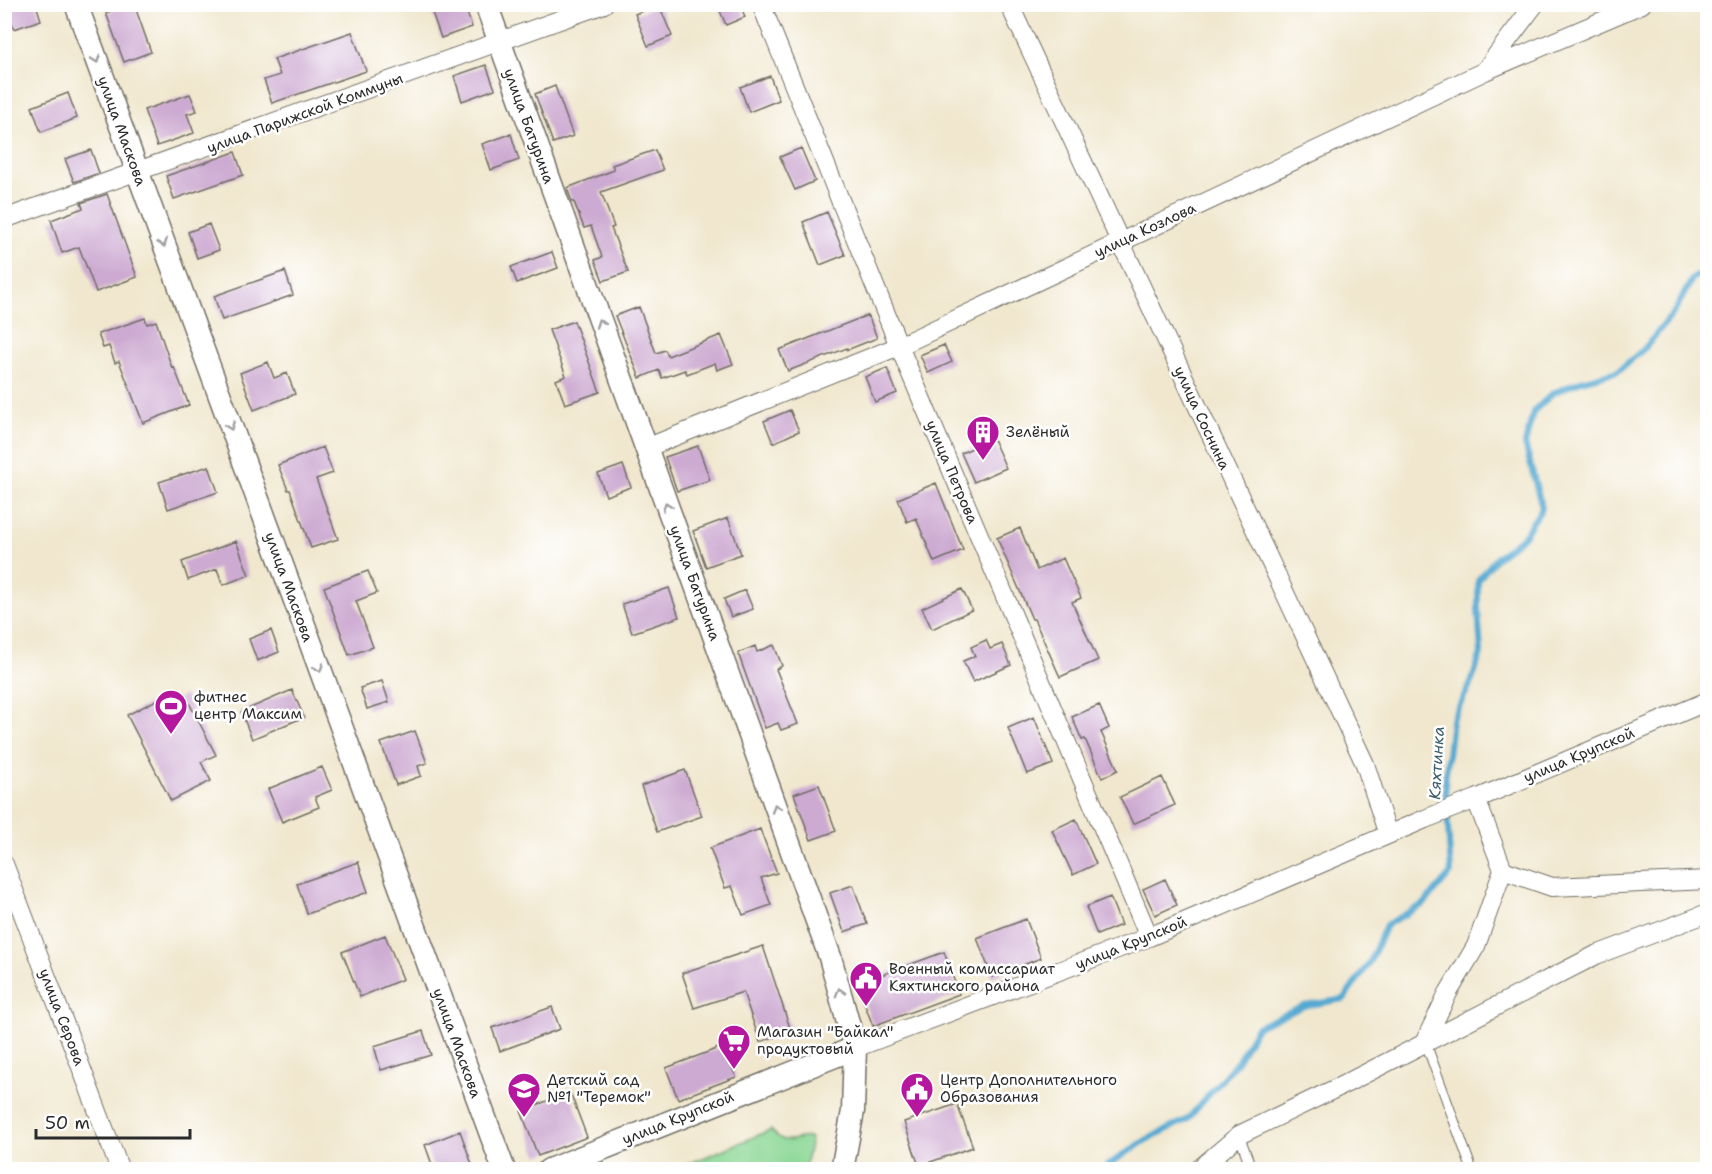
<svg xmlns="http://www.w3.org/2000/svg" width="1712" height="1174" viewBox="0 0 1712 1174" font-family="'Shantell Sans',sans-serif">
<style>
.green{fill:#8ad794;stroke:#5a8160;stroke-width:1.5}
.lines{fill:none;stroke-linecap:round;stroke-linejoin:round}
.stream{stroke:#55a9d1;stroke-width:6}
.building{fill:#cdaad2}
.service-casing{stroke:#706d64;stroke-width:11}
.minor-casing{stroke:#706d64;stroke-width:20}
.tertiary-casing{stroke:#706d64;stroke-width:25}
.service{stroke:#fff;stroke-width:9}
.minor{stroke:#fff;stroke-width:18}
.tertiary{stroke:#fff;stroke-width:22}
.oneway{stroke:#a0a0a0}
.labels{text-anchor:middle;stroke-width:5;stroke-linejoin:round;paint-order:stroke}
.street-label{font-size:15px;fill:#2b2b2b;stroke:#fff}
.poi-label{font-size:15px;fill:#2b2b2b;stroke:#fff;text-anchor:start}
.water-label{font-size:16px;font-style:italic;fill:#3c5d6d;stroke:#fff}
</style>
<rect width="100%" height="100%" fill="#fff"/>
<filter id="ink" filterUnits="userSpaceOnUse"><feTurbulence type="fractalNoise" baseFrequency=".0167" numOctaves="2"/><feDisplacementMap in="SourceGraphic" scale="12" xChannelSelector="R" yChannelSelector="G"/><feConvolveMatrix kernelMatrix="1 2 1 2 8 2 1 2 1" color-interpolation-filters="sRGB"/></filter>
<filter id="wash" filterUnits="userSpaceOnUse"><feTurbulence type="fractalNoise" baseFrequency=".008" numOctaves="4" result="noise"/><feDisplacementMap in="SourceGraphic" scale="24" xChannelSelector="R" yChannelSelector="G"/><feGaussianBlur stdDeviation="1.35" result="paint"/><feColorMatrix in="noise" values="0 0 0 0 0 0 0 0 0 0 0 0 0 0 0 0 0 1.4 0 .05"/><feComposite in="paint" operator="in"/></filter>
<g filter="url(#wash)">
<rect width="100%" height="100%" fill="#f0e7ce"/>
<path class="green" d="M771,1130C788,1150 794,1134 811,1138L805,1169H676Z"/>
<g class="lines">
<path class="stream" d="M1106,1170L1108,1165L1146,1140L1188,1119L1236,1063L1257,1027L1304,1006L1344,999L1370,962L1386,925L1424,904L1451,873L1445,782L1452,720L1471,683L1481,653L1478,609V580L1497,557L1523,537L1542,508L1525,444L1533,412L1553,393L1581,381L1618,371L1645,348L1675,311L1692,279L1708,269"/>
</g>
<g id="blocks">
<path class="building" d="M5,4H36L41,20L14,29Z
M127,4H134L151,52L124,62L106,13Z
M429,4H464L472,27L441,38Z
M717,4H740L745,17L726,25Z
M659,5L672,36L648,46L635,14Z
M352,32L366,71L272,103L264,80L280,75L274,59Z
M486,65L495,89L462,101L454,76Z
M770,76L779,100L749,112L740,87Z
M555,86L573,136L553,143L535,94Z
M68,93L77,118L41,132L32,107Z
M190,94L197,111L187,114L194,133L157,146L144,110Z
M511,134L519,160L491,170L482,144Z
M801,148L815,181L795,190L780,157Z
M91,150L99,173L74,182L65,159Z
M655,150L663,170L601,192L614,227L611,228L628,272L603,281L595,260L602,257L591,226L584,228L574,202H572L567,188L614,170L612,165Z
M235,152L243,175L174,199L166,176Z
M107,194L137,277L96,292L79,247L62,253L51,220L83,208L81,203Z
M827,212L845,255L820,265L803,222Z
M209,224L219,250L197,258L188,232Z
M552,252L558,268L517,283L511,267Z
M285,271L293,295L222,320L214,296Z
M639,307L656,353L665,350L668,356L721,335L733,364L717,370L715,363L687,374L685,370L662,378L659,370L640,378L615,316Z
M868,315L877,338L847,350V348L788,371L779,350Z
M145,318L147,324L156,321L172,368L174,367L189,405L143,423L119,361L115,363L109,346L103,348L98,334Z
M574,321L600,392L565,404L556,380L566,376L549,330Z
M944,345L952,362L928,373L920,355Z
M268,362L274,378L287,373L295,394L254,410L240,373Z
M887,368L897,393L875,402L865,377Z
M790,410L799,431L773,443L764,421Z
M993,439L1006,468L974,482L961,453Z
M698,446L710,480L677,491L665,457Z
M323,447L333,473L316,479L338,539L311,548L290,490H288L278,465Z
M623,465L631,487L606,496L598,474Z
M209,466L218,492L168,509L159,482Z
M936,483L963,550L934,562L916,518L907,522L898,499Z
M728,518L741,554L706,567L693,531Z
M1020,528L1037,570L1063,558L1081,598L1072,602L1098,660L1060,677L1034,619H1032L997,538Z
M236,541L249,575L223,585L217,569L188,580L182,562Z
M368,571L377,593L356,601L373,647L349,655L324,587Z
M669,588L679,617L632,633L622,604Z
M962,589L972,610L932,629L922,608Z
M745,590L753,609L731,617L724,599Z
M271,630L279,652L257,661L249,639Z
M986,640L990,649L1002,644L1011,665L973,682L963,661L975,656L971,647Z
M774,645L782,666L776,669L798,724L781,730L778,723L765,728L738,653L755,646L757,652Z
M382,681L389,702L367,709L360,688Z
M292,690L304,717L252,739L241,712Z
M168,694L172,702L185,695L216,755L201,762L211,781L171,801L127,715Z
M1099,705L1109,728L1101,732L1118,770L1102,778L1085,739L1082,740L1072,717Z
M1034,717L1053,764L1027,774L1008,728Z
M415,731L427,763L418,766L421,776L396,785L381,743Z
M322,767L332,790L315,797L319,807L282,822L268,789Z
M685,770L702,816L657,832L641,786Z
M1162,777L1175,805L1133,824L1120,797Z
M819,785L836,831L811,840L794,794Z
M1076,819L1096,864L1073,875L1052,830Z
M760,829L777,873L761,878L771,905L743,915L732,886L725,888L710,848Z
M358,862L368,892L307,914L297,884Z
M1165,879L1177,905L1155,915L1143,889Z
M853,885L867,924L844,932L830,893Z
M1110,897L1121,925L1097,935L1086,907Z
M1026,919L1041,958L992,977L977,938Z
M385,935L403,979L360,997L342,952Z
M763,946L791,1031L760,1042L743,992L694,1008L682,973Z
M944,952L959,994L873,1026L857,984Z
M552,1007L560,1029L500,1051L492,1028Z
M423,1031L431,1055L381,1070L374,1046Z
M724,1046L736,1077L678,1099L666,1068Z
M570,1092L587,1137L538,1156L521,1111Z
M957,1104L973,1147L919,1166L904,1122Z
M460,1131L474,1170H434L425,1145Z"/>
</g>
</g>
<g filter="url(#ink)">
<use href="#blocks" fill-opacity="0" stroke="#706d64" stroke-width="1.5"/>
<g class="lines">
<defs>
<path id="service" d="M1425,1041L1472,1170
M1239,1135L1252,1170"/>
<path id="minor" d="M761,4L899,346L1149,937
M1009,4L1365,764L1388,835
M1486,69L1535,4
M4,219L604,4
M646,448L899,346L1485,71L1642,4
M4,864L120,1170
M1503,870L1552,887L1708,880
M1425,1041L1448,993L1476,946L1503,870L1476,799
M855,1048L1149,937L1425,819L1476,799L1708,701
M1198,1170L1239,1135L1345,1084L1596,955L1708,913"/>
<path id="tertiary" d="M76,4L504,1170
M486,4L830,957L855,1048L853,1111L842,1170
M549,1170L855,1048"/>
</defs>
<use href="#service" class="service-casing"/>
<use href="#minor" class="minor-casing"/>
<use href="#tertiary" class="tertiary-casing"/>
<use href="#service" class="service"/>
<use href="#minor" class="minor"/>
<use href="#tertiary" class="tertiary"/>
</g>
<defs><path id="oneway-chevron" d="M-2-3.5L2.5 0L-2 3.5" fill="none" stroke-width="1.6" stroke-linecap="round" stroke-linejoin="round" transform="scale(1.5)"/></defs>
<g class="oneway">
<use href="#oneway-chevron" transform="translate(96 59) rotate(70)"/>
<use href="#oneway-chevron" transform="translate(163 243) rotate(70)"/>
<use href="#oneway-chevron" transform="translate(600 323) rotate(-110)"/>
<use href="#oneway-chevron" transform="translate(230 426) rotate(70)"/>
<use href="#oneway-chevron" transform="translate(667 506) rotate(-110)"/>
<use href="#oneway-chevron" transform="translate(319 668) rotate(70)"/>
<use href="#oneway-chevron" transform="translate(776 808) rotate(-110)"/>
<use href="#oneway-chevron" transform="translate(840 992) rotate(-106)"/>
</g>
</g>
<defs>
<symbol id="building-pin" viewBox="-11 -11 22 30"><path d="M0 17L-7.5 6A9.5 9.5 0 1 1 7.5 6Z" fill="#b5179e" stroke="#fff"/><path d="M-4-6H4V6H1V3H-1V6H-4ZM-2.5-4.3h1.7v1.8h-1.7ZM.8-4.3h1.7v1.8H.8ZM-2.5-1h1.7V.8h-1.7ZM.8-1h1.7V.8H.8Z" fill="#fff"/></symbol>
<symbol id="stadium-pin" viewBox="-11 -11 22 30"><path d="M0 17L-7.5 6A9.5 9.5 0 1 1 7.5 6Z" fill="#b5179e" stroke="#fff"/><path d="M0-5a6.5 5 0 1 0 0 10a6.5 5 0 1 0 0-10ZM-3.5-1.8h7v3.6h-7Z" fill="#fff"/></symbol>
<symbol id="civic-pin" viewBox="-11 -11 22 30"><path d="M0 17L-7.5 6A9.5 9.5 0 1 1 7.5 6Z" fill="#b5179e" stroke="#fff"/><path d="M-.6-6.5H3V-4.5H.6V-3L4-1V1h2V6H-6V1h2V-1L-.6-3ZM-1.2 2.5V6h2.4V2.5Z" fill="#fff"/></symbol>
<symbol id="supermarket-pin" viewBox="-11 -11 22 30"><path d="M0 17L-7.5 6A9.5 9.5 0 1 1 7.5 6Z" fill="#b5179e" stroke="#fff"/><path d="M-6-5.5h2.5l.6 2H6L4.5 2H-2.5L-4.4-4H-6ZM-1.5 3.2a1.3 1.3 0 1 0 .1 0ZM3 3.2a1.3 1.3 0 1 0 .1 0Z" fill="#fff"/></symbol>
<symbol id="school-pin" viewBox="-11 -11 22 30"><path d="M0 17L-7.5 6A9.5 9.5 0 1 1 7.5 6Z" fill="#b5179e" stroke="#fff"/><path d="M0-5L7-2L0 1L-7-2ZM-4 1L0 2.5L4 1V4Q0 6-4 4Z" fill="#fff"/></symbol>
</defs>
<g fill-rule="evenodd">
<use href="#building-pin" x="964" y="413" width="38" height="52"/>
<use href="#stadium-pin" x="152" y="687" width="38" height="52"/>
<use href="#civic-pin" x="847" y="959" width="38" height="52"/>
<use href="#supermarket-pin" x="715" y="1022" width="38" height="52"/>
<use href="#school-pin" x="505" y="1070" width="38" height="52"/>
<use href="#civic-pin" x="898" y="1070" width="38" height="52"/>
</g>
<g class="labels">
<g class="street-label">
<text transform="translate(305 113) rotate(-20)" y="5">улица Парижской Коммуны</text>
<text transform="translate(529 126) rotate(70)" y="5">улица Батурина</text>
<text transform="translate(122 131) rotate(70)" y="5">улица Маскова</text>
<text transform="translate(1145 230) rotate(-25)" y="5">улица Козлова</text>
<text transform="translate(1202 418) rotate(65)" y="5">улица Соснина</text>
<text transform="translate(952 472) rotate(67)" y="5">улица Петрова</text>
<text transform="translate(695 583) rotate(70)" y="5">улица Батурина</text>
<text transform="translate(289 587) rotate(70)" y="5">улица Маскова</text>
<text transform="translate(1579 755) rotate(-23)" y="5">улица Крупской</text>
<text transform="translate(1131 943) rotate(-22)" y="5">улица Крупской</text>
<text transform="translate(62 1017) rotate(69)" y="5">улица Серова</text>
<text transform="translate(457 1043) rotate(70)" y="5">улица Маскова</text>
<text transform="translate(678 1118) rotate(-22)" y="5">улица Крупской</text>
</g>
<g class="poi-label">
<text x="1006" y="437">Зелёный</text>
<text x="194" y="702">фитнес<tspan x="194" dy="17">центр Максим</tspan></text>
<text x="889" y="974">Военный комиссариат<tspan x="889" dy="17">Кяхтинского района</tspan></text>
<text x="757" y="1037">Магазин "Байкал"<tspan x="757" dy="17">продуктовый</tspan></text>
<text x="547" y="1085">Детский сад<tspan x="547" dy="17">№1 "Теремок"</tspan></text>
<text x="940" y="1085">Центр Дополнительного<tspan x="940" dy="17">Образования</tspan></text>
</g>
<g class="water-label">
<text transform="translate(1436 763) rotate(-87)" y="6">Кяхтинка</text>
</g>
</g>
<rect width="1712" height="1174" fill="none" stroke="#fff" stroke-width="24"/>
<path d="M36 1129v9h154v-9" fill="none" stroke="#2b2b2b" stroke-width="3"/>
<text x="45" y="1129" font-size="18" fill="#2b2b2b" stroke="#ffffff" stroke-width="4.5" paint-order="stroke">50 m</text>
</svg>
